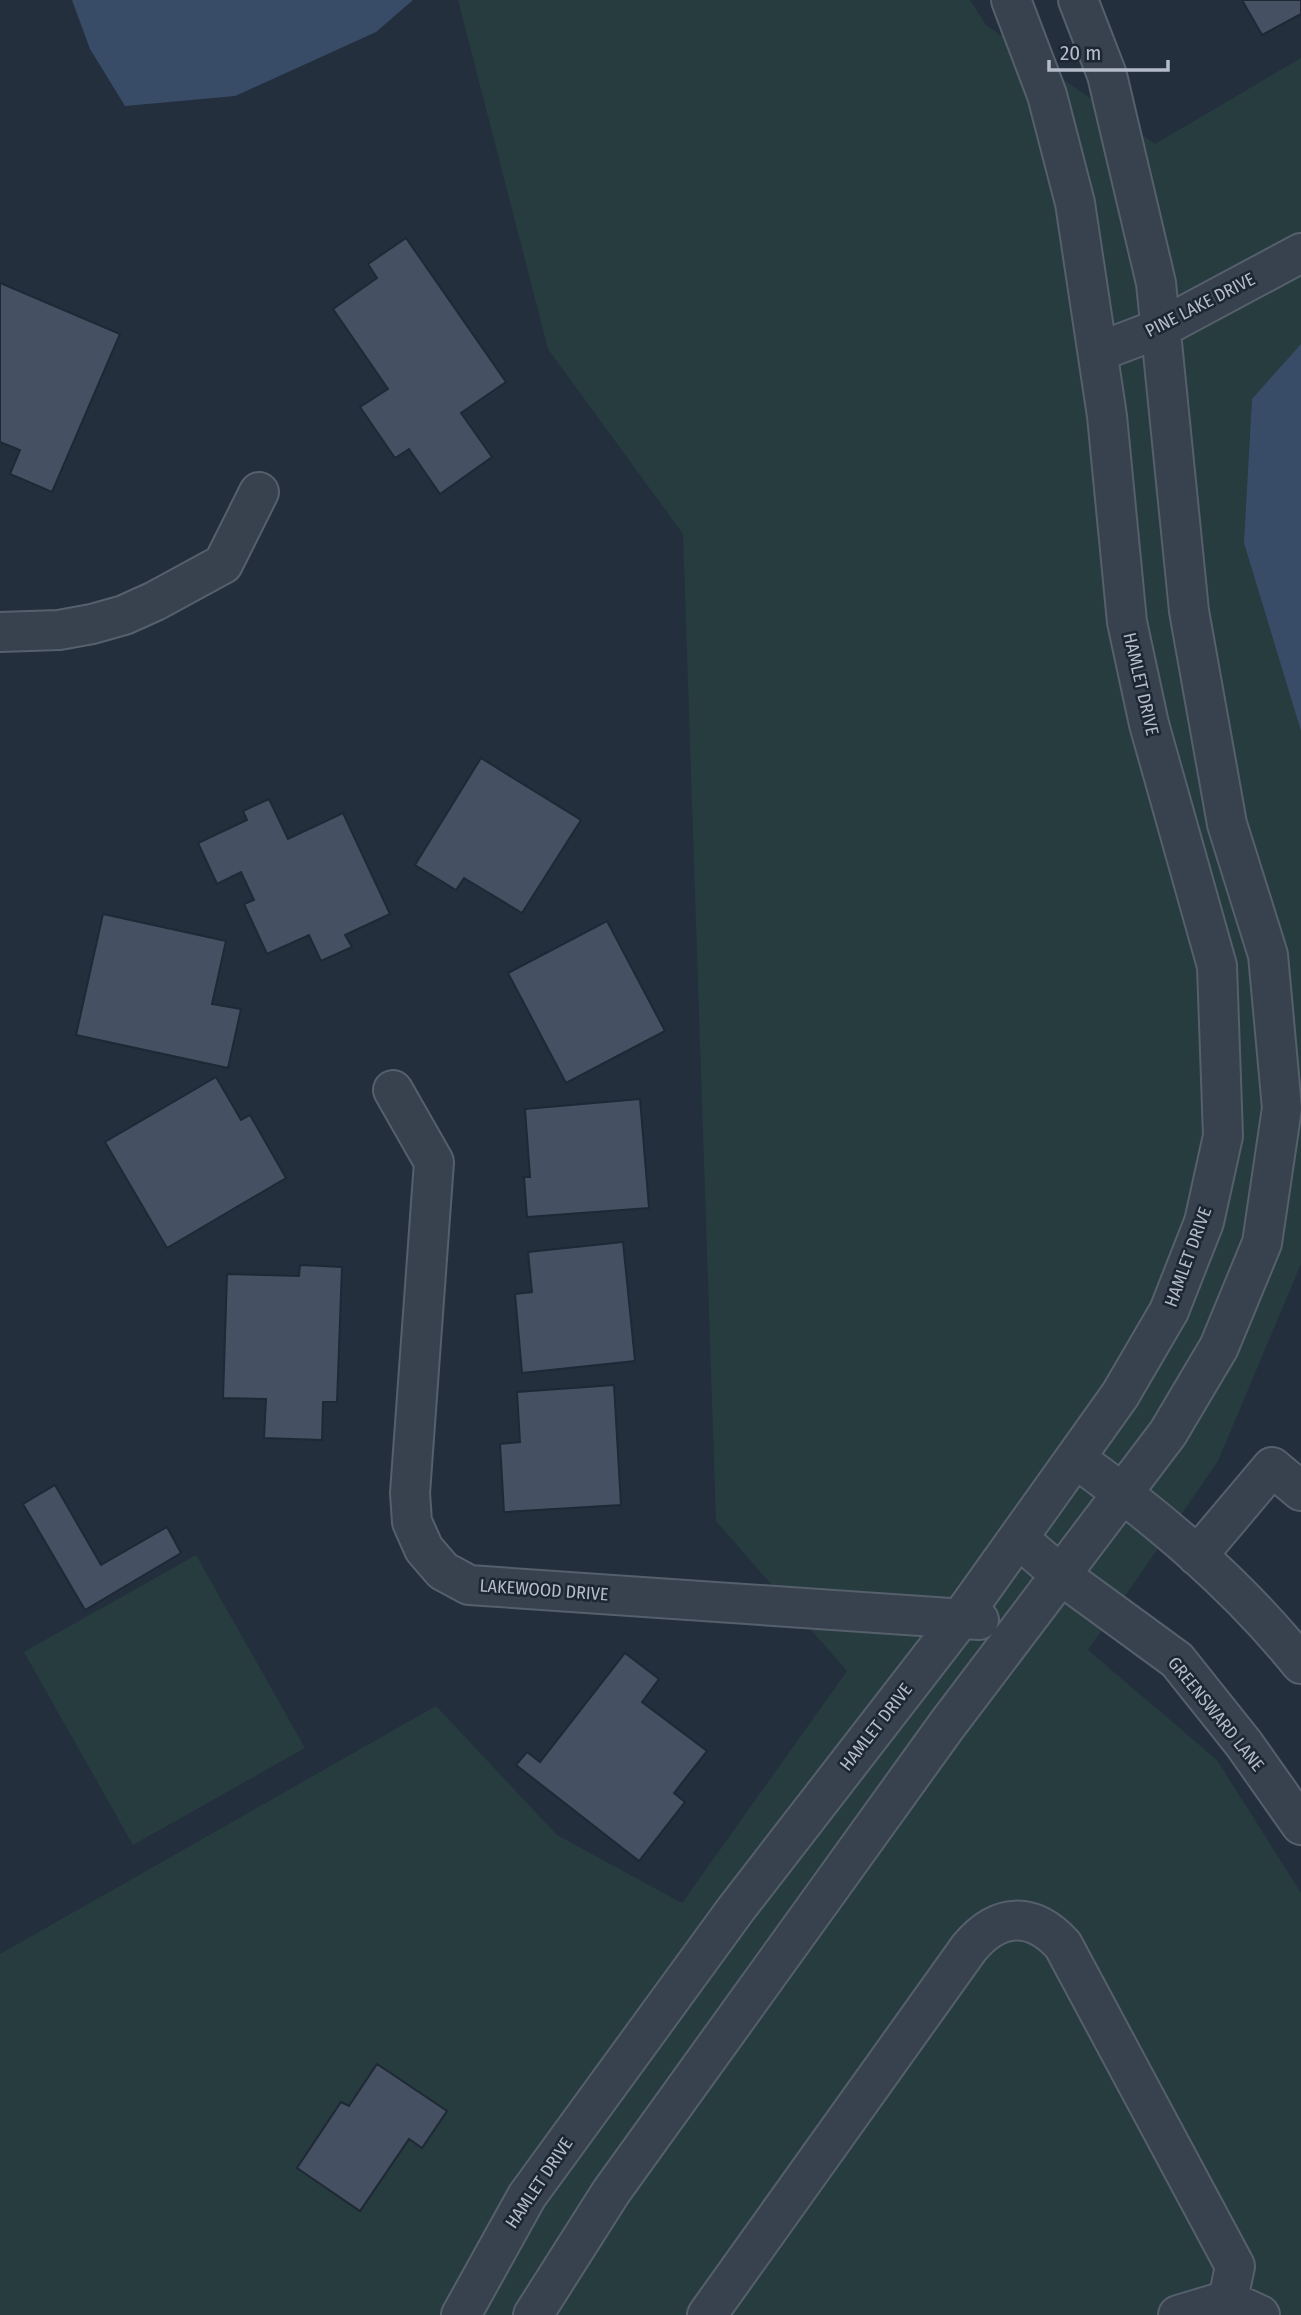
<svg xmlns="http://www.w3.org/2000/svg" width="1301" height="2315" viewBox="0 0 1301 2315" font-family="'Fira Sans Condensed',sans-serif">
<style>
.green{fill:#263c3f}
.water{fill:#394c67}
.building{fill:#455162;stroke:#1f2835;stroke-width:2}
.lines{fill:none;stroke-linecap:round;stroke-linejoin:round}
.minor-casing{stroke:#565f6c;stroke-width:42}
.minor{stroke:#38414e;stroke-width:38}
.labels{text-anchor:middle;stroke-width:5;stroke-linejoin:round;paint-order:stroke}
.street-label{font-size:18px;fill:#b4bcc9;stroke:#1d2633}
</style>
<rect width="100%" height="100%" fill="#242f3e"/>
<path class="green" d="M458,0H970L986,25L1155,144L1301,58V1264L1218,1461L1088,1650L1217,1760L1301,1893V2315H0V1954L436,1706L557,1835L682,1903L847,1671L716,1521L683,534L548,349Z
M196,1555L305,1748L133,1845L24,1652Z"/>
<path class="water" d="M72,0H413L376,32L235,96L125,106L90,49Z
M1301,344V731L1244,543L1252,399Z"/>
<path class="building" d="M1242,0H1301V14L1262,35Z
M406,238L506,382L461,413L492,457L440,494L409,449L395,458L360,407L388,389L333,309L377,278L368,264Z
M0,283L120,334L52,492L10,474L20,450L0,442Z
M481,758L581,820L522,913L464,878L456,890L415,865Z
M269,799L288,839L343,813L390,914L345,935L352,947L321,961L309,935L267,954L244,904L254,900L241,872L217,884L198,843L247,820L243,811Z
M103,914L226,941L212,1004L241,1009L228,1068L76,1035Z
M607,921L665,1031L566,1083L508,973Z
M216,1077L241,1120L250,1115L286,1178L167,1248L105,1142Z
M640,1099L649,1208L527,1217L524,1177H530L525,1109Z
M623,1242L635,1361L522,1373L515,1294L532,1292L528,1252Z
M300,1265L342,1267L337,1402H323L322,1440L264,1438L266,1399L223,1398L227,1274L299,1276Z
M614,1385L621,1505L504,1512L500,1444L520,1442L517,1392Z
M55,1485L101,1565L167,1527L181,1553L85,1610L23,1504Z
M625,1653L659,1679L642,1702L707,1751L674,1793L685,1802L639,1861L516,1765L527,1752L540,1762Z
M377,2064L447,2111L422,2148L409,2139L360,2211L297,2168L341,2102L349,2106Z"/>
<g class="lines">
<defs>
<path id="minor" d="M1098,352L1161,328L1301,253
M0,632L59,630L92,624L124,615L155,601L223,564L259,492
M393,1090L434,1162L410,1493L412,1522L424,1549L443,1571L469,1585L979,1620
M1075,1458C1158,1518 1237,1584 1301,1664
M1019,1539L1062,1576L1177,1660L1244,1744L1301,1825
M1197,1556L1272,1467L1301,1491
M461,2315L527,2196L736,1909L961,1618L1120,1395L1169,1311L1204,1222L1223,1136L1217,966L1149,724L1127,622L1107,416L1075,203L1047,95L1011,0
M533,2315L611,2192L947,1725L1168,1433L1219,1347L1262,1243L1282,1108L1268,955L1227,824L1189,611L1156,283L1107,75L1078,0
M707,2315L969,1948C998,1913 1032,1911 1063,1945L1235,2266L1228,2300
M1178,2315L1228,2300L1260,2315"/>
</defs>
<use href="#minor" class="minor-casing"/>
<use href="#minor" class="minor"/>
</g>
<g class="labels">
<g class="street-label">
<text transform="translate(1200 305) rotate(-27)" y="6">PINE LAKE DRIVE</text>
<text transform="translate(1141 684) rotate(77)" y="6">HAMLET DRIVE</text>
<text transform="translate(1188 1257) rotate(-70)" y="6">HAMLET DRIVE</text>
<text transform="translate(544 1590) rotate(4)" y="6">LAKEWOOD DRIVE</text>
<text transform="translate(1216 1714) rotate(51)" y="6">GREENSWARD LANE</text>
<text transform="translate(876 1727) rotate(-52)" y="6">HAMLET DRIVE</text>
<text transform="translate(539 2183) rotate(-56)" y="6">HAMLET DRIVE</text>
</g>
</g>
<path d="M1049 60v10h119v-10" fill="none" stroke="#b4bcc9" stroke-width="3.5"/>
<text x="1060" y="60" font-size="21" fill="#b4bcc9" stroke="#1d2633" stroke-width="5" paint-order="stroke">20 m</text>
</svg>
